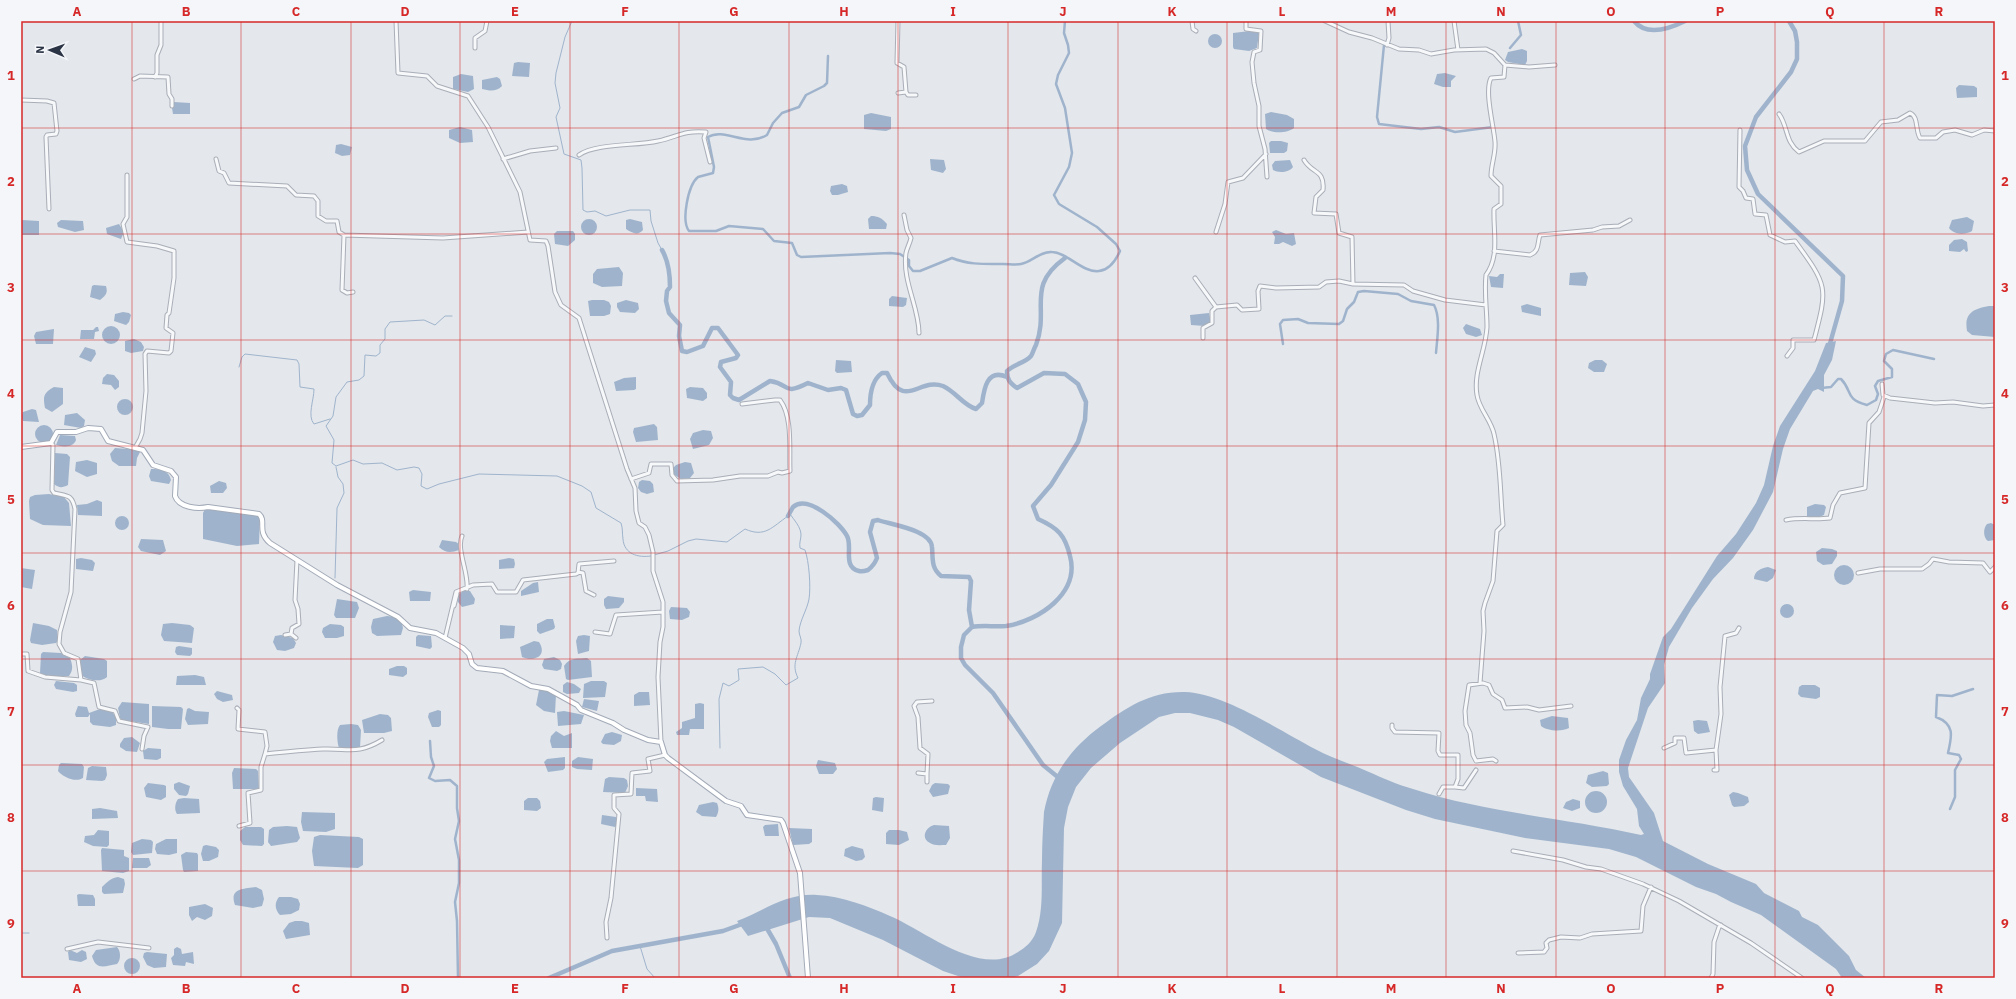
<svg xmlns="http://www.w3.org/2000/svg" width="2016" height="999" viewBox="0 0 2016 999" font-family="'IBM Plex Sans',sans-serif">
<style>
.water{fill:#9fb4cc}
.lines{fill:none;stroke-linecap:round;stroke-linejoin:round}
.stream{stroke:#9fb4cc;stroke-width:1}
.canal{stroke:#9fb4cc;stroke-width:2.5}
.river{stroke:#9fb4cc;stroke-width:4.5}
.minor-casing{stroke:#a9aeb7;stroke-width:5}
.major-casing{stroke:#a3abb8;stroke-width:6}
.minor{stroke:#f7f8fa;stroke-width:3}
.major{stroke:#fff;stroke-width:4}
.grid{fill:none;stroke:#d62828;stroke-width:1;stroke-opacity:0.55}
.neatline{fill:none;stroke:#d62828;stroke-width:1.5}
.grid-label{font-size:13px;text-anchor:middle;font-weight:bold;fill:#d62828}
</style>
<rect width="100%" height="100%" fill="#e4e7ec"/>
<path class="water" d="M1250,31L1259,33L1257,48L1249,51L1234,49L1233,47V33Z
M1208 41a7 7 0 1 1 14 0a7 7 0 1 1-14 0Z
M1522,49L1527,51V61L1525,65L1508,62L1505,60L1508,52Z
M518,62L530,63L529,77L512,76L514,63Z
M1445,73L1456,76L1451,81V87H1443L1434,84L1437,74Z
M461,74L473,76L474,89L468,92L453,89V77Z
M497,77L500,79L502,86C496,92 490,91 482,89V80Z
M1959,85L1974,86L1977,88V97L1957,98L1956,88Z
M174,102L190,103V114H173L172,108Z
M1271,112L1287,115L1294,119V128C1288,133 1273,134 1266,129L1265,114Z
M871,113L891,117V129L886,131L864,129V115Z
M460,127L472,130L473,142L460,143L449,138V130Z
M1271,141H1281L1288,143L1287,151L1284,153H1270L1269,143Z
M341,144L352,147L350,155L342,156L335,153L336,145Z
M930,159L944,160L946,169L943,173L931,170Z
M1290,160L1293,167C1289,173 1278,173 1273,170L1272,165L1275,161Z
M842,184L847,186L848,192L838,195H832L830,191L831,186Z
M871,216C878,216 882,218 887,224L886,229H869L868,219Z
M1967,217L1974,221L1972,231C1965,235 1954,235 1949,228L1952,220Z
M581 227a8 8 0 1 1 16 0a8 8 0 1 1-16 0Z
M630,219L642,222L643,230C638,236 632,233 626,229V220Z
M22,220L39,221V235H21Z
M61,220L83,221L84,230L75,232L58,227L57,223Z
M119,224L124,232L121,239L107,234L106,228Z
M1276,230L1286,234L1294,233L1296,244L1292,246L1283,242L1279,244H1274L1275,237L1272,232Z
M557,231H573L575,234V240L568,246L555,244L554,234Z
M1962,239L1967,242L1968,251L1966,252L1964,249L1960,252L1949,251V245L1954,240Z
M619,267L623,273L622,286L602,287L593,283V274L597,269Z
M1585,272L1588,277L1586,286L1569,285L1570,273Z
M1500,274H1504L1503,288L1491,287L1489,276L1497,277Z
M94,285L106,286C108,293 106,295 100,300L90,297L92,286Z
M892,296L907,298L906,305L903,307L889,306V299Z
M592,300H604L609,302L611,306L610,314L604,316H590L588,301Z
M626,300L638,303L639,309L635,313L620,312L617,307V303Z
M1527,304L1541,308V316L1522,312L1521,306Z
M1989,306H1995V337L1972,335L1967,331C1964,313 1973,309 1989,306Z
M123,312L129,313L131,315L129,322L126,325L114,321L115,314Z
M1209,313L1211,323L1205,326L1191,325L1190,315Z
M1466,324L1480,329L1482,335L1476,337L1466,334L1463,328Z
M102 335a9 9 0 1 1 18 0a9 9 0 1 1-18 0Z
M96,327H98L99,331L95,332L94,339H80L81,330H93Z
M54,329L53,344H36L34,336L36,332Z
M134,339L141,342L144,347L143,351L131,353L125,351V341Z
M1836,341L1832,360L1824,375V392L1818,389L1813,391L1790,429L1783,449L1773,492L1753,530L1733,558L1713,579L1692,608L1669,647L1664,665L1665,683L1648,708L1628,768L1629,777L1654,813L1663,841L1708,864L1756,884L1764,893L1799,911L1802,917L1818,925L1849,956L1856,970L1866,978H1842L1836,969L1761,915L1731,902L1716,894L1696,887L1636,857L1609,849L1525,838L1435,819L1406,810L1321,777L1234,727L1218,720L1190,713H1175L1159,717L1120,743L1091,768L1076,787L1068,807L1064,828L1062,923L1049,951L1037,964L1018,976L1011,978L961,977L943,971L883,940L830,918L809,917L748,936L737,921C764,911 786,893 817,895C841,896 868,906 890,916C924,930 980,978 1018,952C1025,948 1033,941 1036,932C1044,909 1041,884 1042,860C1042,844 1043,828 1044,812C1051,775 1071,748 1101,726C1127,707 1151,691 1185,692C1224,693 1280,731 1315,749C1332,758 1351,764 1369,772C1383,778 1398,785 1413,789C1487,813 1566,818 1641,835L1644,834L1639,826L1637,809L1623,786L1619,772V760L1626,740L1637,720L1641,698L1650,679V674L1663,637L1671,629L1717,556L1736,534L1756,503L1764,485L1773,446L1780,426L1815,371L1826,343Z
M85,347L95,350L96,354L91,362L79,357Z
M836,360L851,361L852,372L837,373L835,371Z
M1595,360H1602L1607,364L1604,372H1594L1588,368L1589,363Z
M107,374L114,375L119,381V387L115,390L111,385L102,384L103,378Z
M636,377V389L634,390L616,391L614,382L624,378Z
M54,387L63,388V404L52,412L45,408C43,397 43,393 54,387Z
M690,387L703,388L707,393V398L703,401L687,398L686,389Z
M117 407a8 8 0 1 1 16 0a8 8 0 1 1-16 0Z
M32,409L36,410L39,422L23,421L21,416L23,412Z
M77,413L85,420L84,426L81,428L64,425L65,415Z
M654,424L657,427L658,440L636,442L633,432L634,428Z
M35 434a9 9 0 1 1 18 0a9 9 0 1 1-18 0Z
M703,430L711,431L713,438L709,445L693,449L690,439L693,433Z
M60,435L75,436L76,440C73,448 63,447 56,445Z
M115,448L141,450L137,458L136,466H119L112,461L110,454Z
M55,453L67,454L70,457L68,485C62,488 59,488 54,484Z
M87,460L97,463V474L87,477L75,471L76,462Z
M685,462L691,463L694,473L690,478L681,479L673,474V468L676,465Z
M151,469C160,469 169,470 171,480L169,484L151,481L149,476Z
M642,480L650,481L653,484L654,492L647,494L641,492L638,488L639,482Z
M219,481L226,483L227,488L223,493H211L210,486Z
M49,494L64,497L69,503L71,526L43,525L30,519L29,501L30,497L35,495Z
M97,500L102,502V516L78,515L77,505L87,504Z
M1815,504L1824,505L1826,507L1824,515L1817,518H1807V507Z
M210,508L258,515L260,517L259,544L237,546L203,539V513L205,509Z
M115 523a7 7 0 1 1 14 0a7 7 0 1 1-14 0Z
M1991,523L1995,525V540L1988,541C1983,538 1983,528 1987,524Z
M141,539L163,540L166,551L160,555L141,551L138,547Z
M442,540L456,542L460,545L459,550C451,553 445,553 439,547Z
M1822,548L1832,549L1837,551V556L1832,564L1823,565L1817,561L1816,552Z
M81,558L92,560L95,563L93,571L76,569V559Z
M509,558L514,559L515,564L514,568L499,569V560Z
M1834 575a10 10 0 1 1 20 0a10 10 0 1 1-20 0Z
M1768,567L1776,570L1773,578L1767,582L1754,579C1754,571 1761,568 1768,567Z
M21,568L35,570L32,589L21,587Z
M538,582L539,592L521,596V591L533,583Z
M413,590L431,592L430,601H410L409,592Z
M463,591H470L475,599L474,604L462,607L458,602L457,596Z
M608,596L624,598V602L619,608L606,609L604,605V599Z
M337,599L357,602L359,608L355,618H336L334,615Z
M1780 611a7 7 0 1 1 14 0a7 7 0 1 1-14 0Z
M671,607L687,608L690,612L689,617L682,620L670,619L669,611Z
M387,616L396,617L401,620L403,628L401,635L377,636L372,633L371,627L373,619Z
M547,619H553L555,627L554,629L540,634L537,631V624Z
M33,623L49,626L57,630L58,641L56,643L42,645L31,643L30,640Z
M172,623L190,625L194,628L192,643L164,641L161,635L163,624Z
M330,624L341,625L344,627V636L337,638H325L322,632L323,628Z
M500,625L515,626L514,638L500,639Z
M281,635L293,638L296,643L294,648L285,651L277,650L273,642L275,636Z
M418,635L431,636L432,647L430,649L416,646V637Z
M584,635L590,636L589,651L578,654L576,641L578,636Z
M534,641L539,642C548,656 534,662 522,657L520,647Z
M179,646L192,648V654L190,656L177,655L175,652L176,647Z
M43,652L61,653L70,658C73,665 73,671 69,676C59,676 48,678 40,673L41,654Z
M85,656L104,659L107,661V677C101,683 87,680 81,675L80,660Z
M554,657L560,660L562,664L561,669L557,671L544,669L542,665L544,659Z
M587,658L591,661L592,677L568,680L566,679L564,666C570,657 578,659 587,658Z
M404,666L407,668V674L403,677L389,675V669L397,666Z
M195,675L204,677L206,685H176L177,676Z
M56,681L74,683L77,685V691L73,692L56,689L54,685Z
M591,681H604L607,683L605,697L583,698L584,684Z
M567,682L574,684L581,689L579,693L567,694L563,692V685Z
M1802,685H1815L1820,688V697L1816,699L1801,697L1798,694L1799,687Z
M544,689L556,695L555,713L544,711L536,705L539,690Z
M217,691L232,695L233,700L223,702L217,699L214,694Z
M639,692H649L650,705L634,706V695Z
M584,699L599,701L597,711L582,707Z
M122,702L149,704V724L122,720L120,718L118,708Z
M700,703L704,704V729H690L689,735H677L676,732L682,728V722L695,718V704Z
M78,706L87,707L89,713L100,709L112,711L116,718V725L110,727L93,725L90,722V714L88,717H76L75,714Z
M152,706L181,707L183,709L181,729H168L152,727Z
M189,708L195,711L209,712L208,724L188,725L185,719L187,709Z
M438,710L441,711V725L439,727H432L428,717L429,713Z
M564,711L584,715L581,724L558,726L557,712Z
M380,714L388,715L391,718L392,731L384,733H364L362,720Z
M1552,716L1568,718L1569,728C1562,732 1547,731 1541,726L1540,720Z
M1698,720L1707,721L1710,732L1698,734L1694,731L1693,721Z
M351,724L358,725L361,730L360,748H339C337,742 336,730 340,725Z
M556,731L564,736L572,733V748H552L550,741L551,736Z
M612,732L622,735L621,741L614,745L603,744L601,742L605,734Z
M132,737L140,743L137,752L126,751L120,747V744L124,738Z
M148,748L161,749V758L157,760L144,759L143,751Z
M565,757V768L563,770L548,772L544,762L547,759Z
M578,757L593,759L592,770L577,769L572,767V761Z
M818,760L835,763L837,769L833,774H819L816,766Z
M61,763L82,764L84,767L83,778C75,783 63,777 58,771L59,765Z
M92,766L106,767L107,775L105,780L102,781L86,780L88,768Z
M234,768L256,769L258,771L259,789H233L232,773Z
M1603,771L1608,773L1609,784L1607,786L1592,787L1586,783L1588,775Z
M609,777L624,778L627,780L628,786L625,793L603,792L605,779Z
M179,782L190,786L188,794L186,796L179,795L174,789V784Z
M148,783L164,785L166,786V797L161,800L146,797L144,788Z
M935,783L948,784L950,786L948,794L933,797L929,791L932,785Z
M636,788L657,789L658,802L646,801L645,796H636Z
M1585 802a11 11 0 1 1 22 0a11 11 0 1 1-22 0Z
M1733,792L1738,793L1748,797L1749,802L1744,806L1734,807L1732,805L1729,795Z
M876,797L884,798L883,812L872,810L873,798Z
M184,798L199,799L200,813L177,814C174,810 175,803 178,799Z
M528,798H537L540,801L541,808L537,811L524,810V801Z
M1573,799L1580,801V808L1572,811L1563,808L1566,802Z
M713,802L717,803C719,808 719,812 716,817L702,816L696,812L699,805Z
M100,808L117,811L118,818L92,819V809Z
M302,812L335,813V829L326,832L303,831L301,822Z
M602,815L616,817L617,825L615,827L601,824Z
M778,824L779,836H765L763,827L765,825Z
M934,825L949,826L950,838L946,845C941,845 934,846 930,843C920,838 926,827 934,825Z
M287,826L297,827L300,838L297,842L271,846L268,842L269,830L273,827Z
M245,827H261L264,829V844L262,846L243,845L240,840V831Z
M789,828L812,829V842L809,844L793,845Z
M98,830L109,831V845L107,847L93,846L84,842L85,836L94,835Z
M889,830H899L907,832L909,840L899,845L886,844V833Z
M320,835L359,837L363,839V865L358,868L314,866L312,851L314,837Z
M142,839L151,840L153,842L152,853L133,855L131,852L132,843Z
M166,839H177V853L169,855L157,854L155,849L156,844Z
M206,845L216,847L219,850L218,857L209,861H203L201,854L203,846Z
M852,846L863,849L865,857L862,860L856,861L844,856L845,849Z
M102,848L124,850V856L129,858V871L123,873L102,871L101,850Z
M186,852L197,853L198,855V871L184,872L183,870L181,855Z
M133,858H149L151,865L147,868H132Z
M118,877L124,879L125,884L123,893L104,894L102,892V887C107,882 111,878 118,877Z
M256,887L262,890L264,899L262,906L253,908L235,905C229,888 243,889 256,887Z
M79,894L93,895L95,899V906H78L77,895Z
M279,897H291L298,899L300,904L299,910L291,914L280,915C275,910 274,903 279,897Z
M205,904L213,908L212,916L205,920L197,917L192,921L189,915V907Z
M295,921H302L309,923L310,935L286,939L283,931L289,923Z
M117,947C121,951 121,960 117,964C105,966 96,971 92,956L96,950Z
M177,947L181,949L182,954L193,952L194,964L186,962L185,966L173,965L171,958L174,955V949Z
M70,950L77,953L82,950L86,952L87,959L81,962L69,960L68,952Z
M147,952L167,954L166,967L154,968L147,965L143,957L144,953Z
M124 966a8 8 0 1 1 16 0a8 8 0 1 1-16 0Z"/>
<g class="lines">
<path class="stream" d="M572,21L565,37L556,73L555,83L560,108L556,117L564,154L581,160L582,168L583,210L587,212L595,211L606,216L630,210H650L651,221L658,243L662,250
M452,316H445L435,325L424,320L390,322L385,329V339L380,345V353L376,356L365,355L364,376L359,380L347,382L336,397L333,416L326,426L334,440L332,463L336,466L353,460L363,464L382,463L397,470L414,467L419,468L422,474L421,486L427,489L439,484L479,474L557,476L582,486L591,492L596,508L621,523C623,529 622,533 623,539C624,554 638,558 651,556
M239,367L242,357L245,354L297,360L299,364L300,387L314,389C314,400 307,416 314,424L330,419
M654,555L668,551L688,541L696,539L727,542L745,529C765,538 772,527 788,516
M335,578L337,508L344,493L343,484L338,477L336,467
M720,748L719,699L723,683L729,686L739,680L738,669L763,667L775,674L786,685L798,678C791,664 798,657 801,643C802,639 799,635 799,631C800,620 807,610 809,599C811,587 809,561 805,550L800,548C799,543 801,539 801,535C801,527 794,520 790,514
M21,933H29
M640,946L647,969L655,978"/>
<path class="canal" d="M1384,45L1377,117L1379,124L1421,129L1439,127L1455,132L1493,127
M1510,48L1521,35L1518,21
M828,56L827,83L824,86L806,95L799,107L782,113L773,123L767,135C746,148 725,127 708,137L714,167L713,173L698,177C688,185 681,221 689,231H716L729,226L763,229L774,241L792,243L797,255L801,257L890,253L900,254L909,260V266L913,271H920L952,258C969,265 985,264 1003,264C1009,264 1016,265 1021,264C1032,262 1040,251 1052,252C1067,252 1082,273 1099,271C1109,270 1116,260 1120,251L1116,244L1097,227L1059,204L1054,195L1069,167L1072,153L1065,108L1056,84L1058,75L1069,53L1068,45L1064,33L1065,21
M1283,344L1280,324L1283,320L1298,319L1308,323L1339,324L1343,321L1347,309L1354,302L1358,292L1364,291L1398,294L1411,301L1434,305C1441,318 1437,339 1436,353
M1821,388L1831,387L1838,379H1841C1853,391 1844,399 1867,405L1876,400L1878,394L1875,386L1878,381L1892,377V369L1884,361L1886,354L1893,350L1934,359
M430,741L431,757L434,766L429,778L435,781L450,780L457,786V808L459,821L455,839L459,860V883L455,902L457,921L458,978
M1950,809L1955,797V770L1961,759L1959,755L1948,753C1952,736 1955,724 1936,717L1937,695L1952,696L1973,689"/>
<path class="river" d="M1634,21C1647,37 1669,29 1685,21
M1789,21L1795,31L1797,42V59L1791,72L1756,117L1745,146L1747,170L1758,194L1843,276L1842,301L1829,347
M662,250C669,262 670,274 670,287L667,291L666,301L669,313L680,325L679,336L682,351L687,352L703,346L712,328H718L738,355L736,358L721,362L720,367L731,382L730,395L733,398L739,400L770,381C791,384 782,396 808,383L828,390L841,388L846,390L853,414L857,416L862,415L870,405C870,394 872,380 882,373H887C905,411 919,377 943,386C956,392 963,405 976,409L982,403C984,389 987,368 1007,377
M788,516L793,507C808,494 840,523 847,536C853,546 842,567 859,571C862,572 865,571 868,570C872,567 875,563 877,558L870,532L873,521L878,520C892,525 931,530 932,547C933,559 931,568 941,576L969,577L971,581L969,610L972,627
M1059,778L1043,765L993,693L965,665L961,658V647L964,635L972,627C983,625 994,627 1006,626C1039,621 1080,593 1070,556C1065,535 1058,528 1038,519L1033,506L1051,485L1078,442L1085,420L1086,402L1078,384L1065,374L1044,373L1017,388C1010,383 1007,380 1007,371C1014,364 1025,363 1031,356C1033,353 1034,348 1036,345C1050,308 1025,287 1065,258
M765,925L776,944L790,978
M549,978L612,951L723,931L745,923"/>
<defs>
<path id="minor" d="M396,21L398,73L427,76L437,86L468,96L488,127L520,192L530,240L546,241L548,246L555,292L561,305L579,318L585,337L627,469L635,488L636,511L639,523L645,527L649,535L653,552V571L663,602V627L660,642L658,677L661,742
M898,21L897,63L904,67L906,92L908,95H916
M1192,21L1193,29L1196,31
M1246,21V29L1261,31L1260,50L1254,52L1252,62L1254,83L1259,106V126L1265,149L1267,177
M1325,21L1349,32L1372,38L1399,49L1419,50L1431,54L1454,50L1486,49L1494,53L1505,65L1529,67L1555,65
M1454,21L1458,50
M1387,45L1389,38L1388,21
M475,48V38L485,31L487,21
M155,77L157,73V55L161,45V21
M134,79L140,76L168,77L169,94L172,99V106
M898,93L906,92
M21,100L47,101L54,103L57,131L56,134L47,135L46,137L49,209
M1779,114C1788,126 1785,142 1799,152L1824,141H1865L1881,122L1898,120L1910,113C1919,117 1915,130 1920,138H1936L1943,132L1955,130L1972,135L1984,130L1995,131
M1740,130L1739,187L1743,191L1746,198L1753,199L1755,214L1766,215L1770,235L1785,242L1795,241C1828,286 1828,287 1814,340H1793V348L1787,356
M579,155C596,143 637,146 658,141C678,137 683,130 706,132L704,138L710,162
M216,159L219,171L224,173L229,183L287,186L296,195L314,196L318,201V216L326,221H337L339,232L344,235L443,238L528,232
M503,159L530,151L556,148
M1304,160C1312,174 1325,169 1323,190L1316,197L1314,213L1336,214L1339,233L1352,237L1353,284
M127,175V217L123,224L127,242L157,246L174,251V278L169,313L167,315L166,328L173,333L171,351L169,353L147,351L145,354L146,391L142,433L140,439L135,448
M904,215L907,230L911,238C910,243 907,248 906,253C902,281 919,307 919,333
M1216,232L1225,204L1228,182L1243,178L1266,154
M344,235L342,290L347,293L353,292
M1494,251L1530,255C1540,251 1537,243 1540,235L1593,230L1602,227L1619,226L1630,220
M1195,278L1216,307
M1203,338V328L1212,323V311L1216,307L1237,305L1242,310L1259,309L1258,291L1260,286L1276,288L1319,287L1326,282L1339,281L1353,284L1404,285L1413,291L1445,300L1486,305
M1882,384L1883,395L1890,398L1935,403L1953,402L1983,406L1995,405
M51,443L53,445L52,490L54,493C67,496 72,494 75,509L71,592L60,632L59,644L64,653L78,659L81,680L94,683L99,707L115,711L119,721L148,727L144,736L142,749
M631,479L649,473L651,464H671L672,475L677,481L713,480L740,476H768L778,472L782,473L790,471C789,450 793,417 780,400H775L742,404
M1786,520C1801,517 1815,520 1830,518L1833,505L1840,493L1865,488L1869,423L1879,412L1884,397
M462,536C456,549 469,573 467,589
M578,572L583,573L586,591L594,595
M1858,573L1880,569H1922L1929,564L1933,559L1949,562L1983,563L1990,572L1995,567
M454,606L457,594
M595,632L610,634L616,615L663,612
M291,634L296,638
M285,635L291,634L292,628L299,624L298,609L295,600L297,560
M445,638L456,592L473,585L492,584L497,592H516L523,580L576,574L578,573L579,564L614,561
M21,654H27L28,671L45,677L81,680
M1480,683L1484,631L1483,611L1485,603L1493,581L1497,531L1503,525C1500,494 1501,464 1494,434C1491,420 1479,409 1477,395C1473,372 1486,350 1487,327C1487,310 1484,292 1486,275C1500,256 1493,232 1494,209L1501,204V186L1491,176C1491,164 1496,154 1495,142C1494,127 1484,91 1491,78L1504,77L1505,65
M237,708L239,710L238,729L265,732L267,746L265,754
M1392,725V728L1395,732L1439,733L1438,751L1440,755H1458V779L1455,787L1464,788L1476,770
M1664,748L1675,743V738H1684L1686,753L1716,750L1721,714L1720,687L1725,636L1736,633L1739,628
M1496,761L1493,759L1476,761L1473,755L1470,733L1466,725L1465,711L1469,685L1483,683L1489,685L1493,694L1502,700L1505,708L1527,707L1539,710L1571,706
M1714,770H1717L1716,750
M918,773L927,774V782
M927,774L928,754L920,748L918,717L914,706L917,702L932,701
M1439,794L1443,787H1455
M239,826L250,823L248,793L261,790V767L265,754C284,752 304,750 323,749C349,748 357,755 382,740
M1513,851L1563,860L1586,867L1601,869L1643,884L1679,901L1751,943L1802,978
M607,938L606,922L611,898L619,814L614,808V795L631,794L632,773L650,771L648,759L665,755
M67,949L98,942L149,948
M1518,953L1544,952L1547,948L1546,943L1549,940L1561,937L1580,938L1592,934L1641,931L1643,906L1651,887
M1711,978L1713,974L1714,942L1719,927L1721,925"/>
<path id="major" d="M21,447L51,443L57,432H76L88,428L101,429L108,441L143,450L153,465L171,471L176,477L175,496C179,508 198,509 208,507L259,514C267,521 256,531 270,543L337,585L398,617L410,628L436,633L463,648L469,654L472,664L477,668L503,671L531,686L548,689L577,705L581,710L613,723L624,730L648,740L661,742L665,755L668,758L726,801L741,806L747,815L781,820L783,823L800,873L808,978"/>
</defs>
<use href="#minor" class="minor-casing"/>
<use href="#major" class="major-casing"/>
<use href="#minor" class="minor"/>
<use href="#major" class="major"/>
</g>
<path class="grid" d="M132,21V978M241,21V978M351,21V978M460,21V978M570,21V978M679,21V978M789,21V978M898,21V978M1008,21V978M1118,21V978M1227,21V978M1337,21V978M1446,21V978M1556,21V978M1665,21V978M1775,21V978M1884,21V978M21,128H1995M21,234H1995M21,340H1995M21,446H1995M21,553H1995M21,659H1995M21,765H1995M21,871H1995"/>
<rect width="2016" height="999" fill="none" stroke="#f4f6f9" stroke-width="44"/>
<g transform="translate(50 50) rotate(272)" stroke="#f4f6f9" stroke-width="3" paint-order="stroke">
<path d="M0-3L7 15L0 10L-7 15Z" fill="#2b3445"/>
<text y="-6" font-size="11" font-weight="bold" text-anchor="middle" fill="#2b3445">N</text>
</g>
<rect x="22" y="22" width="1972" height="955" class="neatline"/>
<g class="grid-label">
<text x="77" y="16">A</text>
<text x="186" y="16">B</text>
<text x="296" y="16">C</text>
<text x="405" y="16">D</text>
<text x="515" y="16">E</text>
<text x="625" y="16">F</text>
<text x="734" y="16">G</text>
<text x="844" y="16">H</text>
<text x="953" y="16">I</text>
<text x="1063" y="16">J</text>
<text x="1172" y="16">K</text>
<text x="1282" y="16">L</text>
<text x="1391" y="16">M</text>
<text x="1501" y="16">N</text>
<text x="1611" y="16">O</text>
<text x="1720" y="16">P</text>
<text x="1830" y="16">Q</text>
<text x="1939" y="16">R</text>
<text x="11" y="80">1</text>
<text x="2005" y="80">1</text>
<text x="11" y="186">2</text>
<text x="2005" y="186">2</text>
<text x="11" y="292">3</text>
<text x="2005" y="292">3</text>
<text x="11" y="398">4</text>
<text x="2005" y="398">4</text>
<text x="11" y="504">5</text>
<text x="2005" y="504">5</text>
<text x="11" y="610">6</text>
<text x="2005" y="610">6</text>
<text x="11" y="716">7</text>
<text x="2005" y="716">7</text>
<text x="11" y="822">8</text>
<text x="2005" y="822">8</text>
<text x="11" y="928">9</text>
<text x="2005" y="928">9</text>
<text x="77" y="993">A</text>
<text x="186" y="993">B</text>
<text x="296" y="993">C</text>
<text x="405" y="993">D</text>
<text x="515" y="993">E</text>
<text x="625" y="993">F</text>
<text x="734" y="993">G</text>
<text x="844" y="993">H</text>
<text x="953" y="993">I</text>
<text x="1063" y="993">J</text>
<text x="1172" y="993">K</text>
<text x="1282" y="993">L</text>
<text x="1391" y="993">M</text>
<text x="1501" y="993">N</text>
<text x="1611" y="993">O</text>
<text x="1720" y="993">P</text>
<text x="1830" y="993">Q</text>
<text x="1939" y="993">R</text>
</g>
</svg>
